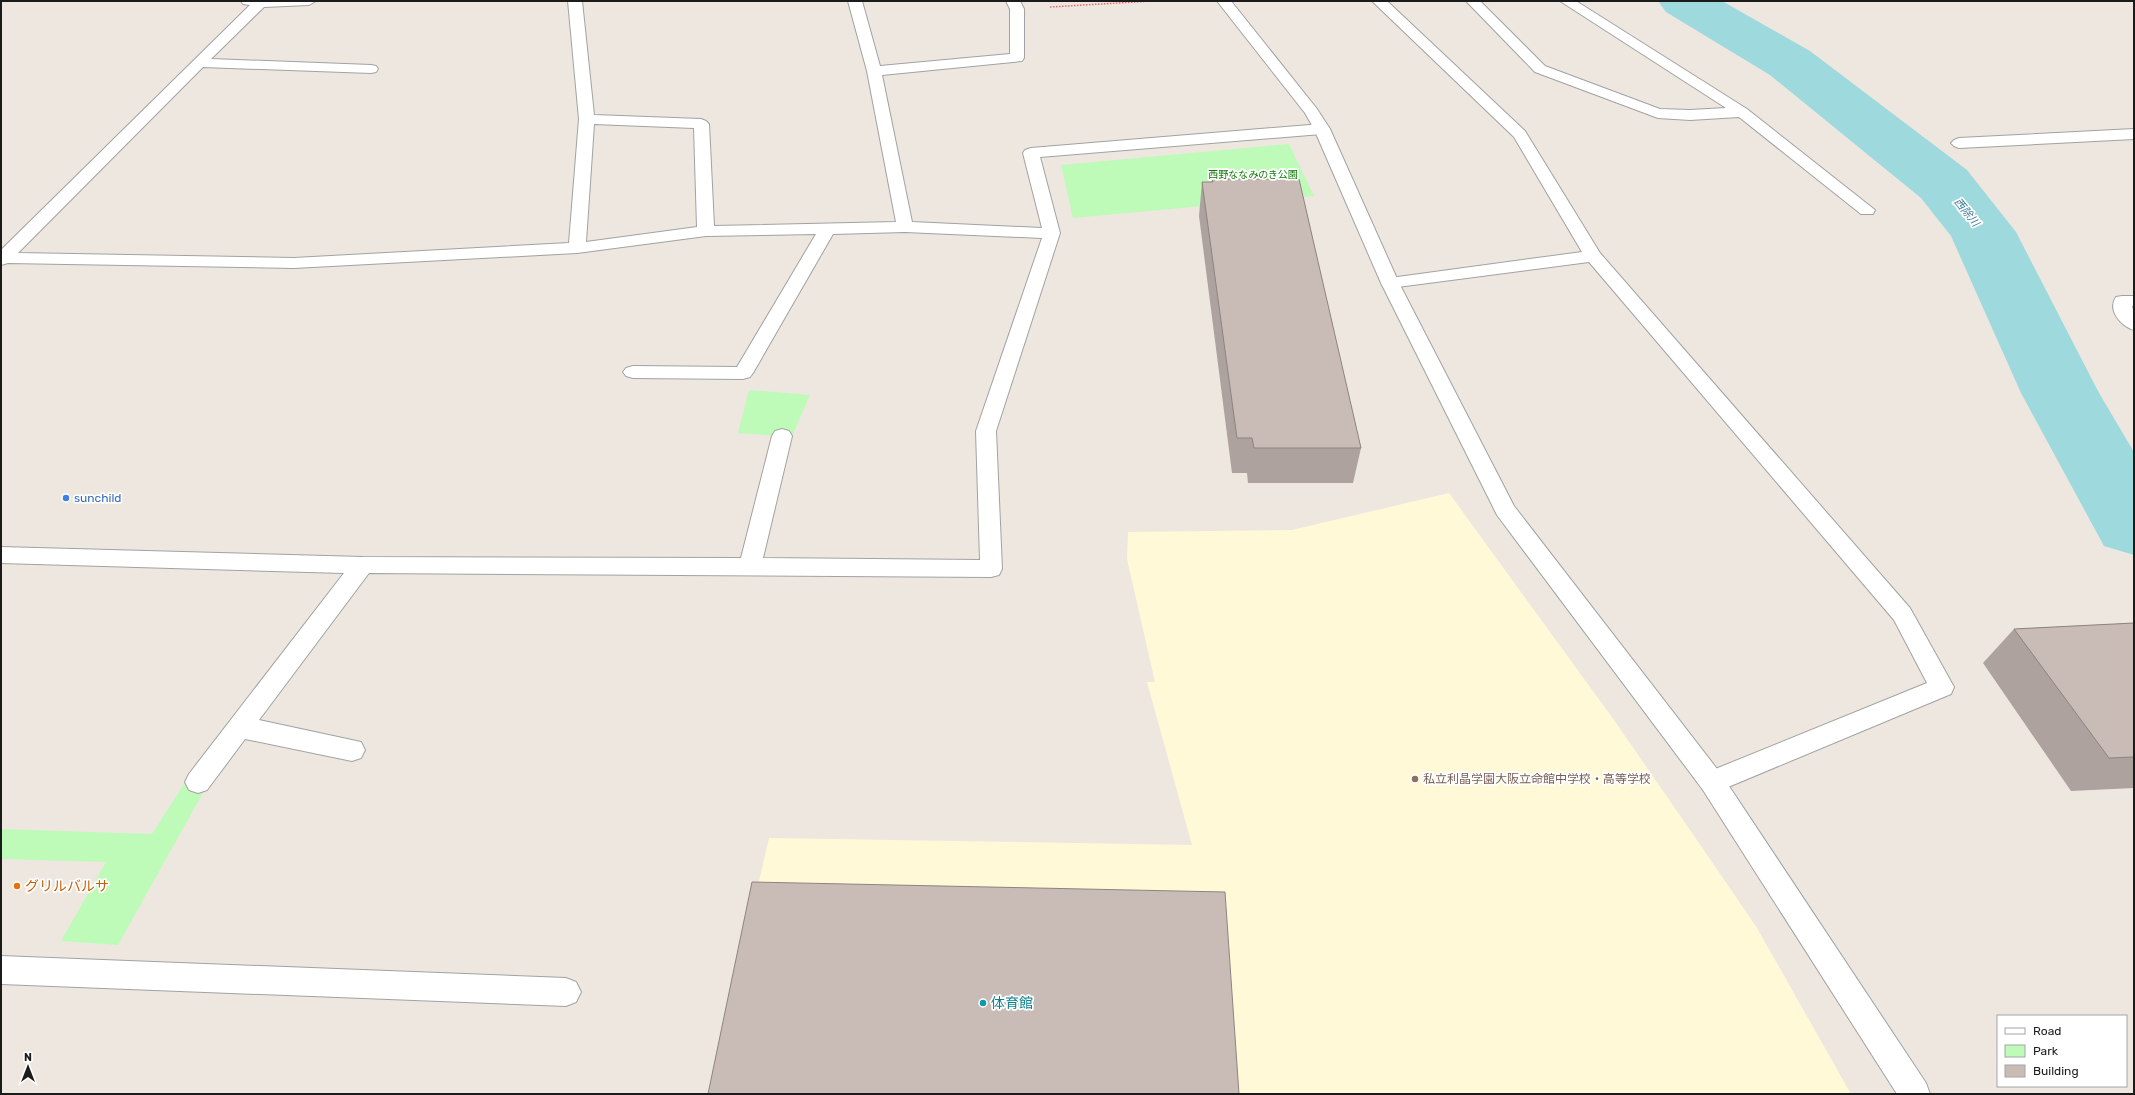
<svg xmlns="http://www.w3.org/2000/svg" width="2135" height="1095" viewBox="0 0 2135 1095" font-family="Rubik,'Noto Sans JP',sans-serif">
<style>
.education{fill:#fff9d7}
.park{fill:#befbb9}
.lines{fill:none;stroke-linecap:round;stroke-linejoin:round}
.river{fill:#9ed9dd;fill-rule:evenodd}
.minor-casing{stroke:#a2a2a2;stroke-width:2}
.tertiary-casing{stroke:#a2a2a2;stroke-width:2}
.path{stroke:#ff6068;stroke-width:1.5;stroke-dasharray:1.5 1.5;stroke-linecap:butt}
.minor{fill:#fff;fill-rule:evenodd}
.tertiary{fill:#fff;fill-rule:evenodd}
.wall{fill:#ada29d}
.building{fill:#c9bcb6;stroke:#8d847f}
.shop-dot{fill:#3f7fe0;stroke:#fff;stroke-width:1.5}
.education-dot{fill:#8d6e63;stroke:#fff;stroke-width:1.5}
.food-dot{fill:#e8710a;stroke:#fff;stroke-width:1.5}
.culture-dot{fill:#0f9aa8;stroke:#fff;stroke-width:1.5}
.labels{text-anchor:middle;stroke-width:3.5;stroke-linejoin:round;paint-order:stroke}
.far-park-label{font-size:10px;fill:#0f7b07;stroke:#fff}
.far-water-label{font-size:11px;font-style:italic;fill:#407d9d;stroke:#fff}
.shop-label{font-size:12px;fill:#366cbe;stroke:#fff;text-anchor:start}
.education-label{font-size:12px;fill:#785e54;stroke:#fff;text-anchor:start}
.near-food-label{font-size:14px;fill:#c56008;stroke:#fff;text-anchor:start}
.near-culture-label{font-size:14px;fill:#0d838f;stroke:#fff;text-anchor:start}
</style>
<rect width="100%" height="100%" fill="#ede7e0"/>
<path class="education" d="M1449,493L1614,720L1710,859L1757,928L1851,1094H710L769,838L1192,845L1147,682H1155L1127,559L1128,532L1292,530Z"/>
<path class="park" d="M1289,144L1314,196L1073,218L1061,165Z
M749,390L810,395L793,434L782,436L738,433Z
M186,781L209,782L118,945L61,941L106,862L1,859V829L152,834Z"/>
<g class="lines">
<path class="river" d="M1658,1H1722L1810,51L1967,170L2016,232L2099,393L2134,452V555L2104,546L2021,393L1951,236L1921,198L1770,75L1666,12Z"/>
<defs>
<path id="minor" d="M241,1H316L309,5L264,7L211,59L371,65L376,66L378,69L376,72L371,73L203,67L18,253L294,258L569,243L579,119L568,1H582L594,115L701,119L706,121L709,124L714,226L896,222L867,71L848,1H862L880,66L1010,54V9L1006,1H1020L1024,9V58L1022,61L882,75L912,222L1042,228L1023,153L1025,150L1031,148L1322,124L1327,126L1330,129L1327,132L1322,134L1040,157L1060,233L996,431L1002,569L999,575L991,577L369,573L259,720L361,742L365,750L361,758L352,761L245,739L207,790L198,793L189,790L185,782L189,774L344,573L1,563V547L363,557L741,558L772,436L775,431L782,429L789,431L792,436L763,558L980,560L976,431L1042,238L905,232L833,234L753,373L750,377L743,379L633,378L626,376L623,372L626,368L633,366L737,367L816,234L706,236L577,253L294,268L8,263L1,265V250L250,5L243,4ZM594,124L694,128L697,227L586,242Z
M1372,1H1387L1525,131L1600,253L1910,608L1954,687L1951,694L1721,790L1712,793L1703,790L1699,782L1703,774L1927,683L1894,620L1589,262L1390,288L1384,287L1381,283L1384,279L1390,278L1582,252L1514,137Z
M1466,1H1480L1545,66L1660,109L1690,110L1726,108L1560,1H1576L1747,109L1875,210L1873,214H1861L1739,117L1690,120L1658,118L1535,72Z
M2134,129V139L1959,148L1954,146L1951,143L1954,140L1959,138Z
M2122,296H2134V306H2132L2134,314V330C2121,326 2107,310 2116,297Z
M1,956L566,978L576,982L581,992L576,1002L566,1006L1,984Z"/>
<path id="tertiary" d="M1217,1H1231L1317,109L1330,129L1399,283L1514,506L1721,774L1926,1083L1930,1094H1897L1703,790L1497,515L1381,283L1314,129L1305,113Z"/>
</defs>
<use href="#minor" class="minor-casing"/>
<use href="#tertiary" class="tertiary-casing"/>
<path class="path" d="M1050,7L1152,1"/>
<use href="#minor" class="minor"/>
<use href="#tertiary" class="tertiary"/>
</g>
<path class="wall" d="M1212,179L1361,448L1353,483H1248L1247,473H1232L1199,216L1202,182H1212Z
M2134,623V788L2071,791L1983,663L2014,629Z"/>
<path class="building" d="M1212,179H1299L1361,448H1254L1252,438H1237L1202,182H1213Z
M2134,623V757L2109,758L2014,629Z
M752,882L1225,892L1239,1094H708Z"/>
<circle class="shop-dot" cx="66" cy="498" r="4"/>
<circle class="education-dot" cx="1415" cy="779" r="4"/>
<circle class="food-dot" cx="17" cy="886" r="4"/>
<circle class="culture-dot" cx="983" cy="1003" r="4"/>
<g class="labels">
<g class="far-park-label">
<text x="1253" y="178">西野ななみのき公園</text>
</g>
<g class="far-water-label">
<text transform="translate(1967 212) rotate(51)" y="4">西除川</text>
</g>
<g class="shop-label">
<text x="74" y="502">sunchild</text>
</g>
<g class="education-label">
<text x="1423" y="783">私立利晶学園大阪立命館中学校・高等学校</text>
</g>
<g class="near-food-label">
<text x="25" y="891">グリルバルサ</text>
</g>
<g class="near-culture-label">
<text x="991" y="1008">体育館</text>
</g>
</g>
<rect width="2135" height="1095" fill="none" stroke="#1b1b1b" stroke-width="4"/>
<rect x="1997" y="1015" width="130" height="72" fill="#ffffff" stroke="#a4a4a4"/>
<rect x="2005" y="1028" width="20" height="6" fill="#ffffff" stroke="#a4a4a4"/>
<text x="2033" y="1035" font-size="12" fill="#1b1b1b">Road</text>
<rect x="2005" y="1045" width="20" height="12" fill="#befbb9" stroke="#a4a4a4"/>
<text x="2033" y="1055" font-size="12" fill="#1b1b1b">Park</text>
<rect x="2005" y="1065" width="20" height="12" fill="#c9bcb6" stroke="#a4a4a4"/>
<text x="2033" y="1075" font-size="12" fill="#1b1b1b">Building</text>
<g transform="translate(28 1067)" stroke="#ffffff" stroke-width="3" paint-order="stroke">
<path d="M0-3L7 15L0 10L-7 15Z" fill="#1b1b1b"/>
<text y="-6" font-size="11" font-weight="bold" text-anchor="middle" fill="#1b1b1b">N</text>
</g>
</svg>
